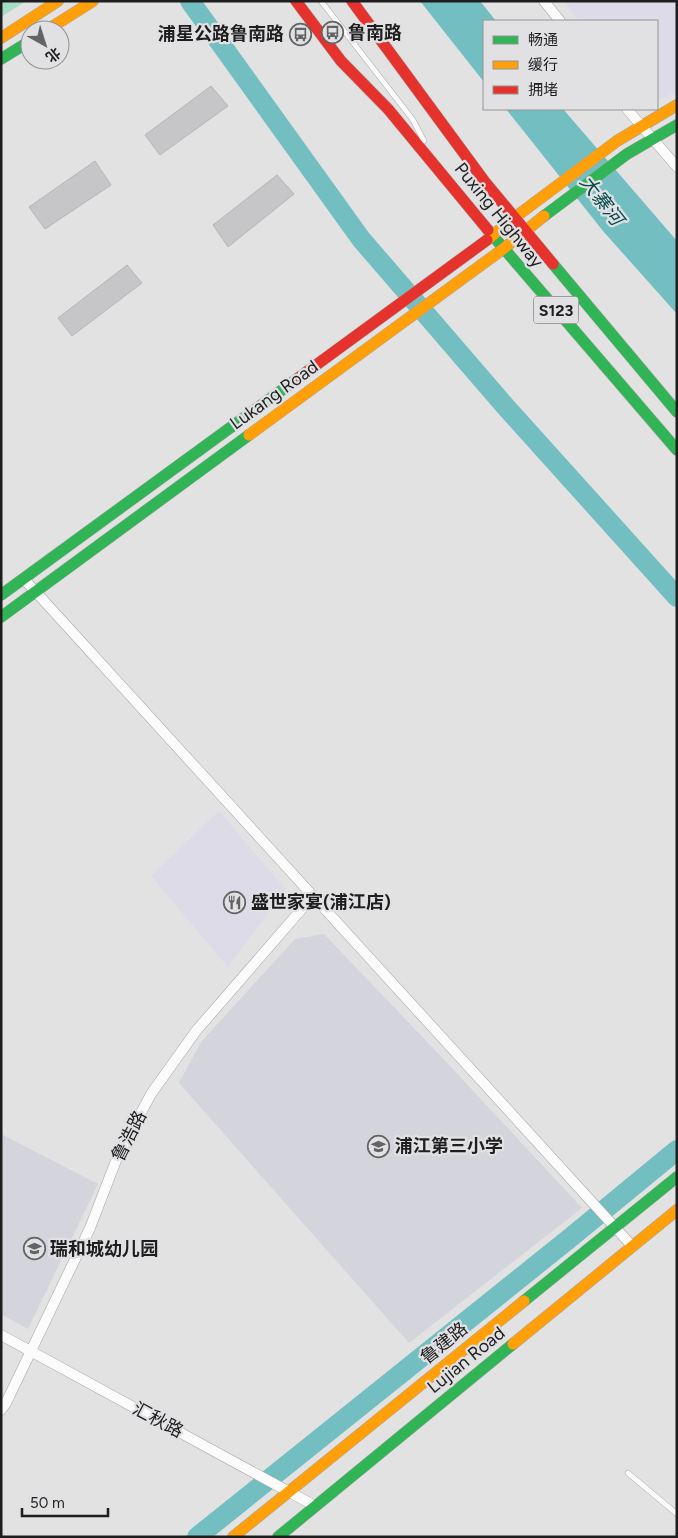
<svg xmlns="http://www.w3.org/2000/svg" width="678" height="1538" viewBox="0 0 678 1538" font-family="Figtree,'Noto Sans SC',sans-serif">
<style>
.commercial{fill:#dcdbe7}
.built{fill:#d4d5dc}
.green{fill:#a7dcc4}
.water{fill:#72bec1}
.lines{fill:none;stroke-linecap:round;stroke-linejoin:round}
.river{stroke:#72bec1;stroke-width:20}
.building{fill:#c6c6c8;stroke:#b6b6b7}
.lane-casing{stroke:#a6a6a6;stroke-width:6}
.street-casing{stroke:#a6a6a6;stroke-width:11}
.fast-casing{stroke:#a6a6a6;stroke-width:12}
.slow-casing{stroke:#a6a6a6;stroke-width:12}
.jam-casing{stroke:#a6a6a6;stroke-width:12}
.lane{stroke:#fbfbfb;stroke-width:5}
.street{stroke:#fbfbfb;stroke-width:10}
.fast{stroke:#30b455;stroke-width:11}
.slow{stroke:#ff9f0a;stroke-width:11}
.jam{stroke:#e5322d;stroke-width:11}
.labels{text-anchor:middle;stroke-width:4.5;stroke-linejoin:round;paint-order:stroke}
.shield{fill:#e1e1e4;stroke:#58585a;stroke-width:1}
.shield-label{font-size:16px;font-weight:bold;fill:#1e1e1f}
.poi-label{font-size:18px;font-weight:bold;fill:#1e1e1f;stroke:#e1e1e4;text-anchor:start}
.street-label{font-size:18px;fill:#1e1e1f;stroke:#e1e1e4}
.water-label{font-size:19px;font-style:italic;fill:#02474a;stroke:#e1e1e4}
</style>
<rect width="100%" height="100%" fill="#e2e2e3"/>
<path class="commercial" d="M564,1H677V91L665,98L657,100V21H579Z
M219,811L285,889L228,967L151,876Z"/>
<path class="built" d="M324,934L451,1067L582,1208L409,1343L179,1083L201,1042L295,939Z
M1,1134L98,1184L28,1329L1,1314Z"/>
<path class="green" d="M1,1H26L1,17Z"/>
<path class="water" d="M420,1H480L496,21H484V82Z
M506,109H563L677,241V314L603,231Z"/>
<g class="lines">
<path class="river" d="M190,1L361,239L505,406L677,597
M197,1537L570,1238L677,1150"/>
</g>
<path class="building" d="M211,86L228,106L160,155L145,135Z
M95,161L111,185L45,229L29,207Z
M277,175L294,194L228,247L213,225Z
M127,265L142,283L72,336L58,318Z"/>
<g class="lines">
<defs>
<path id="lane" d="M321,1L413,120L424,141
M628,1473L677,1514"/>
<path id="street" d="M544,1L560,21
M627,109L677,167
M24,579L632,1246
M1,1335L315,1506
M1,1410L6,1403L90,1228L117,1158L151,1094L196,1031L313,896"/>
<path id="fast" d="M1,59L30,41
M544,216L627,154L677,125
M488,230L677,450
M553,264L677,412
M1,595L297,379
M1,617L249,435
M524,1301L677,1177
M278,1537L513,1344"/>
<path id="slow" d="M47,30L93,1
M1,38L58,1
M487,240L514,218L617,141L677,105
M249,435L503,249L544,216
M513,1344L677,1210
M233,1537L524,1301"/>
<path id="jam" d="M296,1L341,61L388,109L488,230
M352,1L485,182L553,264
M297,379L487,240"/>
</defs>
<use href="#lane" class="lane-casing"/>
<use href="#street" class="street-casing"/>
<use href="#fast" class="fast-casing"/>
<use href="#slow" class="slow-casing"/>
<use href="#jam" class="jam-casing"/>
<use href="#lane" class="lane"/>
<use href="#street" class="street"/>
<use href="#fast" class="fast"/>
<use href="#slow" class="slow"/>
<use href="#jam" class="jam"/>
</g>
<defs>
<symbol id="bus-ring" viewBox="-11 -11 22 22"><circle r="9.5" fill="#e1e1e4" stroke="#636364" stroke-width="1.5"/><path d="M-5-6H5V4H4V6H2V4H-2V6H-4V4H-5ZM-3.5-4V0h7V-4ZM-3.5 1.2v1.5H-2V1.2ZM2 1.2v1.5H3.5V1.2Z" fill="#636364"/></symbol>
<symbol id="restaurant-ring" viewBox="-11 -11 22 22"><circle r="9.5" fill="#e1e1e4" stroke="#636364" stroke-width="1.5"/><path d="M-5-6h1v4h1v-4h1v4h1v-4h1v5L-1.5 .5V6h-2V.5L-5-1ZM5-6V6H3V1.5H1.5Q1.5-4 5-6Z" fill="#636364"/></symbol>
<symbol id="school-ring" viewBox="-11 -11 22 22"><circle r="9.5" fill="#e1e1e4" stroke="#636364" stroke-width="1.5"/><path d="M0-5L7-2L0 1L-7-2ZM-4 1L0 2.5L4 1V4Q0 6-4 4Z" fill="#636364"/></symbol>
</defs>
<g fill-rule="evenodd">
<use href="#bus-ring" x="320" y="20" width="25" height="25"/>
<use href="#bus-ring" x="288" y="22" width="25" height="25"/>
<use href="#restaurant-ring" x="222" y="890" width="25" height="25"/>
<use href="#school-ring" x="366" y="1134" width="25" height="25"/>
<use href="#school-ring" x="22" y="1236" width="25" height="25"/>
</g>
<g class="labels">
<rect class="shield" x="533.5" y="296.5" width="45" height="27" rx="4"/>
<g class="shield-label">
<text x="556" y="316">S123</text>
</g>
<g class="poi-label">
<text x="348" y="39">鲁南路</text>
<text x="284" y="40" text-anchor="end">浦星公路鲁南路</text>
<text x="251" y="908">盛世家宴(浦江店)</text>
<text x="395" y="1152">浦江第三小学</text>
<text x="50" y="1255">瑞和城幼儿园</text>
</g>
<g class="street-label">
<text transform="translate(499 215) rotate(51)" y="6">Puxing Highway</text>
<text transform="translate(274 395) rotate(-36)" y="6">Lukang Road</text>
<text transform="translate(129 1136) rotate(-63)" y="6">鲁浩路</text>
<text transform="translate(444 1343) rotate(-39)" y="6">鲁建路</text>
<text transform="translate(466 1360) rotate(-39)" y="6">Lujian Road</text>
<text transform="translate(158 1420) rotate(28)" y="6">汇秋路</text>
</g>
<g class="water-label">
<text transform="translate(602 200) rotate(52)" y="7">大寨河</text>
</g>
</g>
<rect width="678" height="1538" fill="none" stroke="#1e1e1f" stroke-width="5"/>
<rect x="483" y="20" width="175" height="90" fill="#e1e1e4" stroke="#939395"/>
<rect x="493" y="36" width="25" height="8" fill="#30b455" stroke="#939395"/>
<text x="528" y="45" font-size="15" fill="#1e1e1f">畅通</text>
<rect x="493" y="61" width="25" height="8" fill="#ff9f0a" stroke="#939395"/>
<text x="528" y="70" font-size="15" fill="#1e1e1f">缓行</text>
<rect x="493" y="86" width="25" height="8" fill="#e5322d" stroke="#939395"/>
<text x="528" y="95" font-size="15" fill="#1e1e1f">拥堵</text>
<g transform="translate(45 45) rotate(141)"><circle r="24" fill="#e1e1e4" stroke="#939395"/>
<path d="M0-4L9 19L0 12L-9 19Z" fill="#636364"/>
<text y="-8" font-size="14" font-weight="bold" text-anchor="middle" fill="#1e1e1f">北</text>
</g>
<path d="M22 1508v8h86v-8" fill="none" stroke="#1e1e1f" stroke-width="2.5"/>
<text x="30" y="1508" font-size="15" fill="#1e1e1f" stroke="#e1e1e4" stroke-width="4" paint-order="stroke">50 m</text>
</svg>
